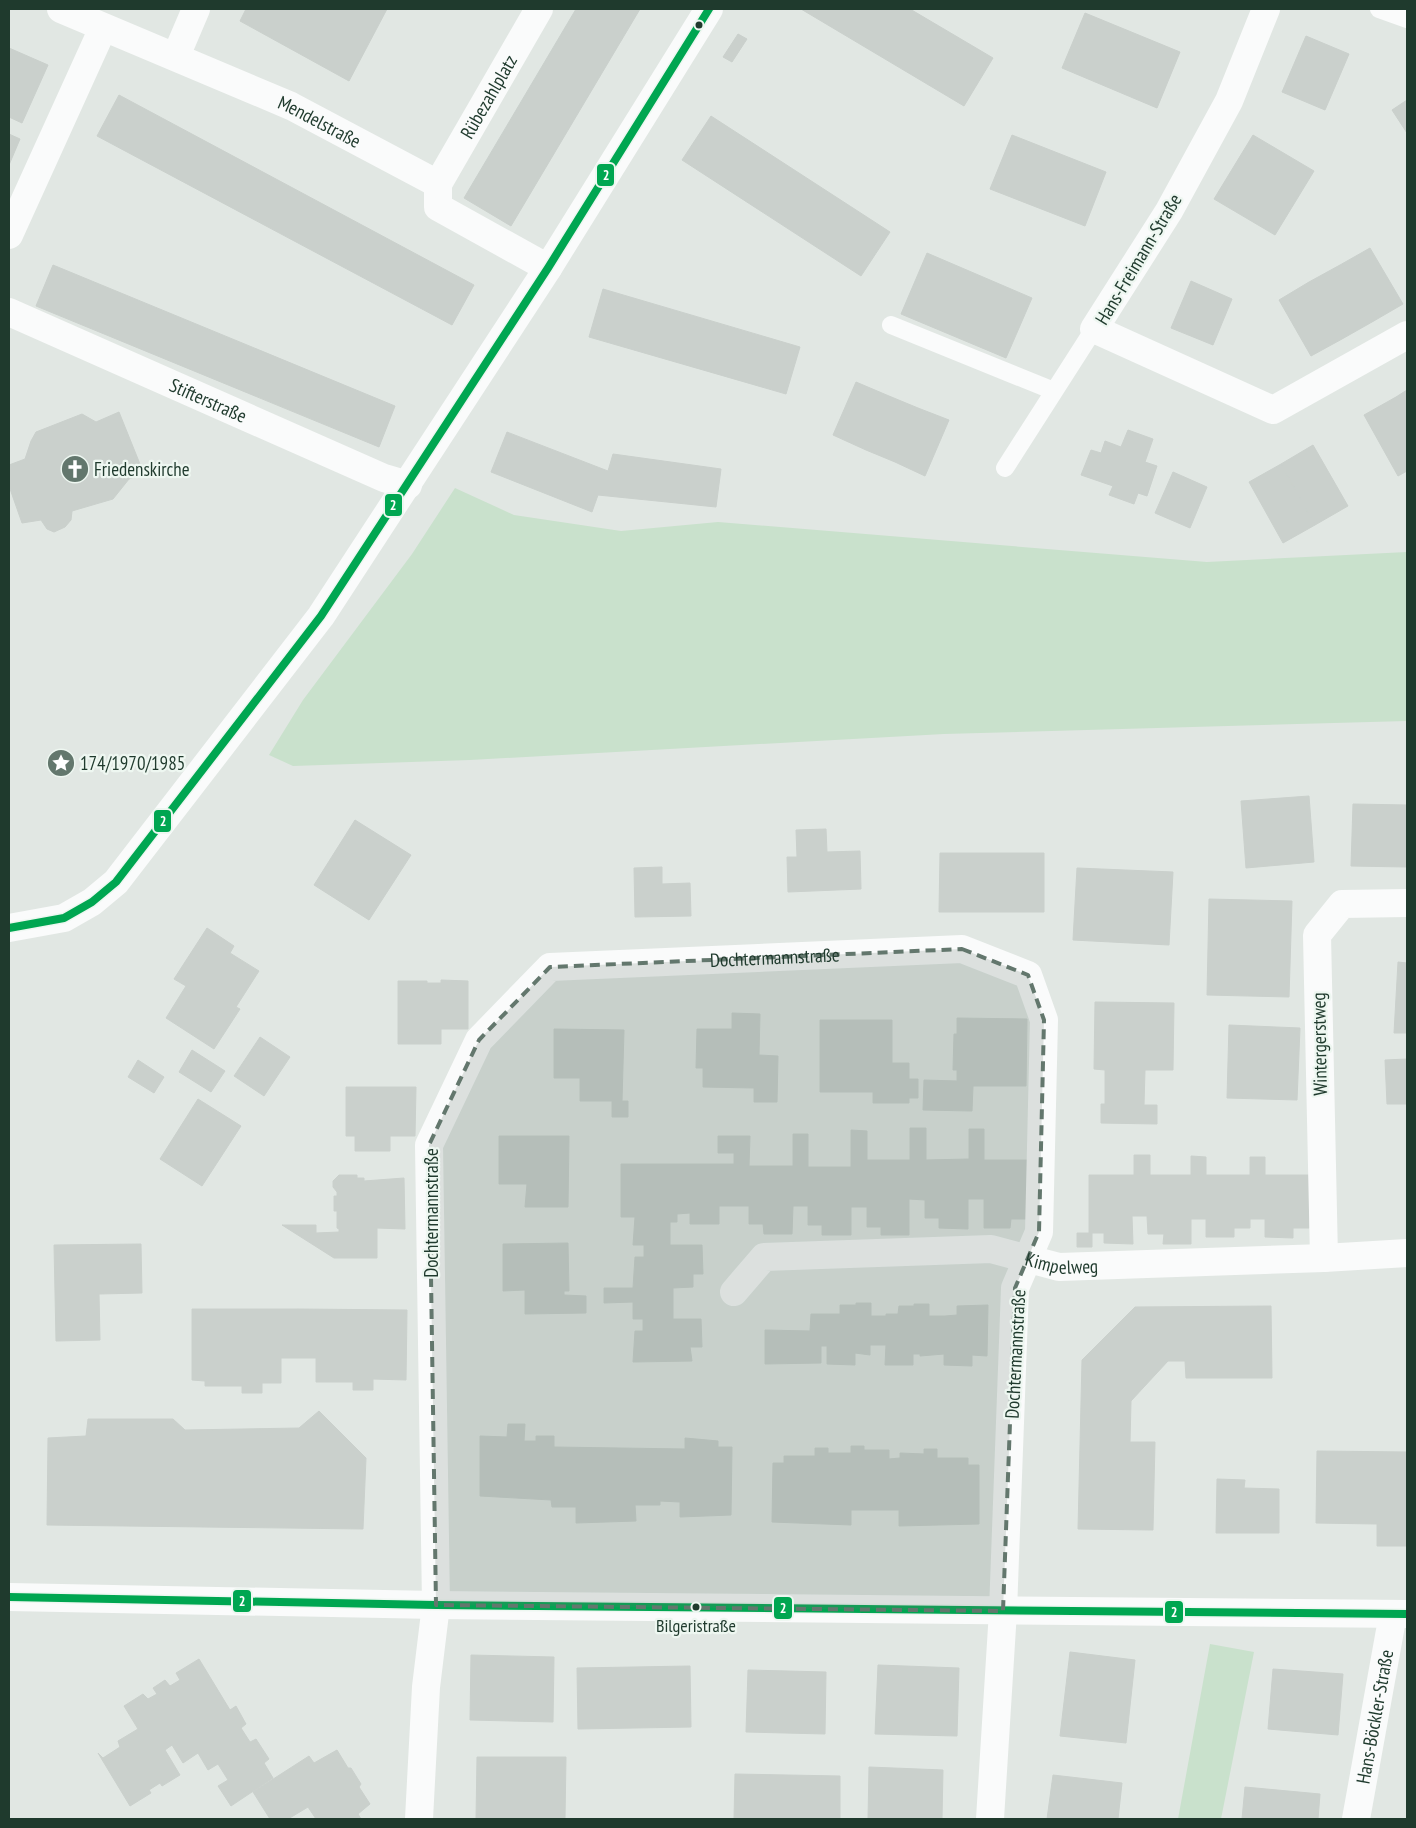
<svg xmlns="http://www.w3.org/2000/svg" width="1416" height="1828" viewBox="0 0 1416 1828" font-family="'PT Sans Narrow',sans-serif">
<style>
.green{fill:#c9e1cc}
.building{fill:#cad0cc;stroke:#cad0cc}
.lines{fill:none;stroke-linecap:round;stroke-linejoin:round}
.lane{stroke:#fafbfb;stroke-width:18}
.street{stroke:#fafbfb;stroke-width:28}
.bus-1-casing{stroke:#eef7f1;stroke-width:11}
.bus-1{stroke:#00a651;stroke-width:8}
.marked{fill:#63776d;fill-opacity:0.2;stroke:#63776d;stroke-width:4;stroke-dasharray:10 6;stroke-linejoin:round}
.bus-dot{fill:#1f3a2d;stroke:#eef7f1;stroke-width:2}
.labels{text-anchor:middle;stroke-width:4.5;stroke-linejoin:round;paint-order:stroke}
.bus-label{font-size:18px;fill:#1f3a2d;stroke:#eef7f1}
.street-label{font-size:19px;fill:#1f3a2d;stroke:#eef7f1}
.poi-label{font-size:19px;fill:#1f3a2d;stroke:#eef7f1;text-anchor:start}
.line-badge{stroke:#eef7f1;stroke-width:2}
.badge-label{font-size:14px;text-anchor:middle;font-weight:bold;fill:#fff}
</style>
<rect width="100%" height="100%" fill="#e1e7e3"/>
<path class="green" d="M455,488L514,515L621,531L718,522L1207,562L1407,552V721L944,734L470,760L293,766L269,755L303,700L412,554Z
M1210,1644L1254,1652L1221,1819H1178Z"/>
<path class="building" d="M246,9H387L349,81L240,21Z
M576,9H640L511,226L464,198Z
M801,9H910L993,58L964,106Z
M1085,13L1180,52L1157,108L1062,68Z
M738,34L747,39L732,62L723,57Z
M1306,36L1349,54L1325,110L1282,92Z
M9,48L48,65L22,123L9,117Z
M119,95L474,285L452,325L97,136Z
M1407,100V133L1392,110Z
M711,116L890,232L861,276L682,160Z
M9,134L20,139L9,165Z
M1012,135L1106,172L1085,226L990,189Z
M1253,135L1314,171L1275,235L1214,199Z
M1370,248L1403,304L1372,322L1340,265Z
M927,253L1032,298L1006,358L901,314Z
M53,265L395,406L379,447L36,306Z
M1340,265L1372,322L1342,339L1309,282Z
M1191,281L1232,299L1213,345L1171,328Z
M1309,282L1342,339L1311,356L1279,300Z
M603,289L800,347L786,394L589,337Z
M856,382L889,396L866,450L833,435Z
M1407,390V417L1396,397Z
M889,396L918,408L895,462L866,450Z
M1396,397L1407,417V471L1398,476L1364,415Z
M918,408L949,420L925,476L895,462Z
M119,412L144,474L129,479L113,499L72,511L71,520L65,527L54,532L47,529L41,520L22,523L9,486V465L25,459L31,441L36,432L82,414L96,422Z
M1128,430L1153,439L1145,462L1157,466L1147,496L1138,493L1134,504L1109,495L1113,486L1081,475L1091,450L1101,453L1105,441L1121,447Z
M507,432L608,471L613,454L721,469L716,507L598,495L592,512L491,472Z
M1313,445L1348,506L1315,525L1281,464Z
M1281,464L1315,525L1283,543L1249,482Z
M1173,472L1207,487L1190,528L1155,513Z
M1309,796L1314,862L1246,868L1241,801Z
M1353,804L1407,805V867L1351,866Z
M355,820L411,855L369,920L314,885Z
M826,829L827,852L860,851L861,889L788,892L787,857H797L796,830Z
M940,853H1044V912H939Z
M662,867V884L690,883L691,916L635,917L634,868Z
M1077,868L1173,872L1169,945L1073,940Z
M1209,899L1292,901L1289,997L1207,995Z
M207,928L234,946L230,953L259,971L236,1007L240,1009L214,1049L166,1018L186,986L174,979Z
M1398,962L1407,963V1033H1394Z
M441,980L468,981V1029H441V1044H398V981H427V983H441Z
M1095,1002L1174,1003L1173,1070H1145L1144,1105H1157V1124L1101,1123V1104H1105V1070L1094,1069Z
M732,1013L760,1014L759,1055L778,1056L777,1102H754V1088L703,1087V1068H696L697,1029H732Z
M957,1018L1027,1019L1026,1086H973L972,1111L923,1110L924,1080L957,1081V1070H953L954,1034H957Z
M820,1020H892V1063H909V1079H918V1098H909V1103H873V1092H820Z
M1229,1025L1300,1028L1297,1100L1227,1098Z
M554,1029L624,1030L622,1101H628V1117H612V1101H580V1078H554Z
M260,1037L290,1057L264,1096L234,1076Z
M192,1050L225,1071L211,1092L179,1072Z
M1407,1059V1104H1387L1385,1060Z
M138,1060L164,1077L154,1093L128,1077Z
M346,1087H416L415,1136H390V1151H355V1136H346Z
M198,1099L241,1126L202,1186L160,1159Z
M910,1128H926V1160L969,1159V1129H984V1160H1027L1026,1219H1011L1010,1228H984V1199H968V1229L939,1228V1218H925V1200L909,1199V1235H881V1227H867V1207H851V1235H822V1225H808V1206H793L792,1234H764L763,1224H749V1206H719V1224H690V1213L677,1214V1222H670V1245H633L635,1217H621V1164H734V1153H718V1136H750L749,1166H793V1134H808V1167H851V1130L867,1131V1160H910Z
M499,1136H569L568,1207H525L527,1184H499Z
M1134,1155H1150V1175H1191V1156L1206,1157V1175H1250V1157H1265V1175H1309V1228H1293V1238L1265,1237V1219H1250V1228H1234V1237H1206V1219H1191V1244H1163L1164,1234H1148L1147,1216H1132L1133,1244L1104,1243V1233H1092V1247H1077V1233H1089V1175H1134Z
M339,1175H357V1178H364V1181L404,1178L405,1229L377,1228V1258H334L282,1225H316V1233L339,1232V1229L337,1228V1211H334V1196H337V1192L333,1187V1181Z
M568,1243L569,1291H564V1295L586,1296V1313L525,1314V1290L503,1291V1244Z
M141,1244L142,1293L99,1294L100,1340L56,1341L54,1245Z
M644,1245H702L703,1274H693V1287L673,1288V1319H701L702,1347H690L692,1361L633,1362L635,1331H643V1319H633V1302L604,1303V1288H633L635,1257H644Z
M856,1303H871V1316H886V1314H898L899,1306H914V1304H929V1316H945L957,1315V1306L988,1305L987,1356L972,1355V1366L944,1365V1354L920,1356V1354H913V1365H885L886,1345H870V1355L855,1353V1365L827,1364V1346H821V1363L765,1364V1330L810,1331L811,1314H840V1305H856Z
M1271,1306L1272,1378H1186L1185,1361H1168L1131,1401L1130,1442H1155L1153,1530L1078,1529L1082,1360L1135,1307Z
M192,1309H297L298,1358H281V1383H262V1393H242V1386H205V1381L192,1380Z
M297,1309L407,1310L406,1380L373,1379V1390H353V1379V1382H316V1358H298Z
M319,1411L366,1458L363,1529L47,1525L48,1438L86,1436L88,1419H173L185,1430L299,1428Z
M508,1424H525L524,1441H536V1436H554V1447L685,1449V1438L718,1441V1447H732L731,1515L680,1517V1502L660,1501V1505H635L636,1521L576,1523V1507H552L551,1500L480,1496V1436L507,1437Z
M851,1446H864V1450H889V1459L900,1458V1453L924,1454V1449H937V1458H968V1465H979V1524L899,1526V1510H851V1525L772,1522L773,1463H784V1456H815V1448H828V1453H851Z
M1317,1451L1407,1452V1546H1377V1524L1316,1523Z
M1217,1479L1245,1480L1244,1488L1279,1489V1533H1216Z
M1070,1652L1135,1660L1126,1743L1060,1736Z
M471,1655L554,1657L553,1722L470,1720Z
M199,1659L230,1710L236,1706L246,1724L241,1728L250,1742L256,1739L269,1759L264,1763L273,1778L231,1806L218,1786L228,1780L218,1764L208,1770L198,1753L183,1763L172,1745L165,1750L180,1775L162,1786L160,1783L149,1790L151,1793L130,1806L98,1753L103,1758L120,1747L118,1741L138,1729L124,1706L143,1694L148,1699L157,1694L153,1688L165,1680L170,1686L180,1680L176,1673Z
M878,1665L959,1668L957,1736L875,1734Z
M690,1666L691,1727L578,1729L577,1668Z
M1273,1669L1343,1674L1338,1735L1268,1729Z
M748,1670L826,1672L825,1734L746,1732Z
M337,1750L348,1768H351L361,1784L359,1787L370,1804L358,1814L361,1819H316L308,1807L288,1819H270L253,1792L309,1756L314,1763Z
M477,1757H566L565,1819H476Z
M869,1767L943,1770L942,1819H868Z
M735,1774L840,1776V1819H734Z
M1053,1775L1122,1783L1118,1819H1047Z
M1245,1787L1320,1794L1318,1819H1242Z"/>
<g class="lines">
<path class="lane" d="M1379,9L1407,19
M891,325L1054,391
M1005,468L1094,329"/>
<g class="street">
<path id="s1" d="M61,9L291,106L438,184V207L548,268"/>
<path d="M1266,9L1229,101L1169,211L1094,329L1273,410L1407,335"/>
<path d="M176,56L196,9"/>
<path id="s2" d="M438,184L539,9"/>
<path d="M9,235L103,28"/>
<path id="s3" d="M9,312L384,478L408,485"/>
<path d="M9,928L64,918L92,902L116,882L321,616L548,268L709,9"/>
<path d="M1324,1258L1317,935L1342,904L1407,903"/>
<path id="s4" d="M734,1292L764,1257L991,1249L1059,1267L1324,1258L1407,1253"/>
<path d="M9,1597L436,1605L1407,1614"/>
<path id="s5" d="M419,1819L426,1687L436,1605L429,1145L479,1040L550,967L962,949L1028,975L1044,1020L1039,1232L1015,1288L1003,1611L990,1819"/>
<path id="s6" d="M1356,1819L1393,1614"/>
</g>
<defs>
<path id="bus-1" d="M9,928L64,918L92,902L116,882L321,616L548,268L709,9
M9,1597L436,1605L1407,1614"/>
</defs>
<use href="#bus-1" class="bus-1-casing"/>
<use href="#bus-1" class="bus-1"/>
</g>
<path class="marked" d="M962,949L1028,975L1044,1020L1039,1232L1015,1288L1003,1611L436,1605L429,1145L479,1040L550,967Z"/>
<defs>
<symbol id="church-disc" viewBox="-11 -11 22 22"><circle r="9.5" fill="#63776d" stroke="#eef7f1"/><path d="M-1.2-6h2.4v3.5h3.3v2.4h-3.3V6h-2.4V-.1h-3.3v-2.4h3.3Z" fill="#fff"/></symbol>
<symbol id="sight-disc" viewBox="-11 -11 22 22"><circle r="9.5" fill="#63776d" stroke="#eef7f1"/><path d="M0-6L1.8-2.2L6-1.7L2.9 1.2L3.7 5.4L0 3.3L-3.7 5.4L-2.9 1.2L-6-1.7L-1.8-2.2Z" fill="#fff"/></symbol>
</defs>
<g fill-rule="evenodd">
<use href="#church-disc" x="59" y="453" width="32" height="32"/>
<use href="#sight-disc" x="45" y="747" width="32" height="32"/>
</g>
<g class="bus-dot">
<circle cx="699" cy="25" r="4.5"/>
<circle cx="696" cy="1607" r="4.5"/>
</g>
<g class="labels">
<g class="bus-label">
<text x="696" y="1632">Bilgeristraße</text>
</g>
<g class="street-label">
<text dy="7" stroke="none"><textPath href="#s2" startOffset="101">Rübezahlplatz</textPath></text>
<text dy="7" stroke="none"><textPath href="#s1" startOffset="282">Mendelstraße</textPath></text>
<text transform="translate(1138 259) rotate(-59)" y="7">Hans-Freimann-Straße</text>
<text dy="7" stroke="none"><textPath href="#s3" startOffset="218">Stifterstraße</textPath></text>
<text dy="7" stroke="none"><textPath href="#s5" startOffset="1118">Dochtermannstraße</textPath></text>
<text transform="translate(1319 1044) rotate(-91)" y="7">Wintergerstweg</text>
<text transform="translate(431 1213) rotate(-90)" y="7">Dochtermannstraße</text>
<text dy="7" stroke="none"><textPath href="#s4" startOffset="346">Kimpelweg</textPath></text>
<text transform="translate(1015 1354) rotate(-87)" y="7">Dochtermannstraße</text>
<text dy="7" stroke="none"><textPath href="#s6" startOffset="104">Hans-Böckler-Straße</textPath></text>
</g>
<g class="poi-label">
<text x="94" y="476">Friedenskirche</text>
<text x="80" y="770">174/1970/1985</text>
</g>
</g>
<g class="line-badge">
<rect x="596" y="163" width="19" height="24" rx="5" fill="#00a651"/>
<rect x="384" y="493" width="19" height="24" rx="5" fill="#00a651"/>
<rect x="153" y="809" width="19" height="24" rx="5" fill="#00a651"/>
<rect x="232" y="1589" width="20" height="24" rx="5" fill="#00a651"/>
<rect x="773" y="1596" width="20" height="24" rx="5" fill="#00a651"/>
<rect x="1164" y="1600" width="20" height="24" rx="5" fill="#00a651"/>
</g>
<g class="badge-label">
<text x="606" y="180">2</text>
<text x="393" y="510">2</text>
<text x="163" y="826">2</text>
<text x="242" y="1606">2</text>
<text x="783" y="1613">2</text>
<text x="1174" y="1617">2</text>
</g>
<rect width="1416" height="1828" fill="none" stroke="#1f3a2d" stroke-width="20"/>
</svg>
